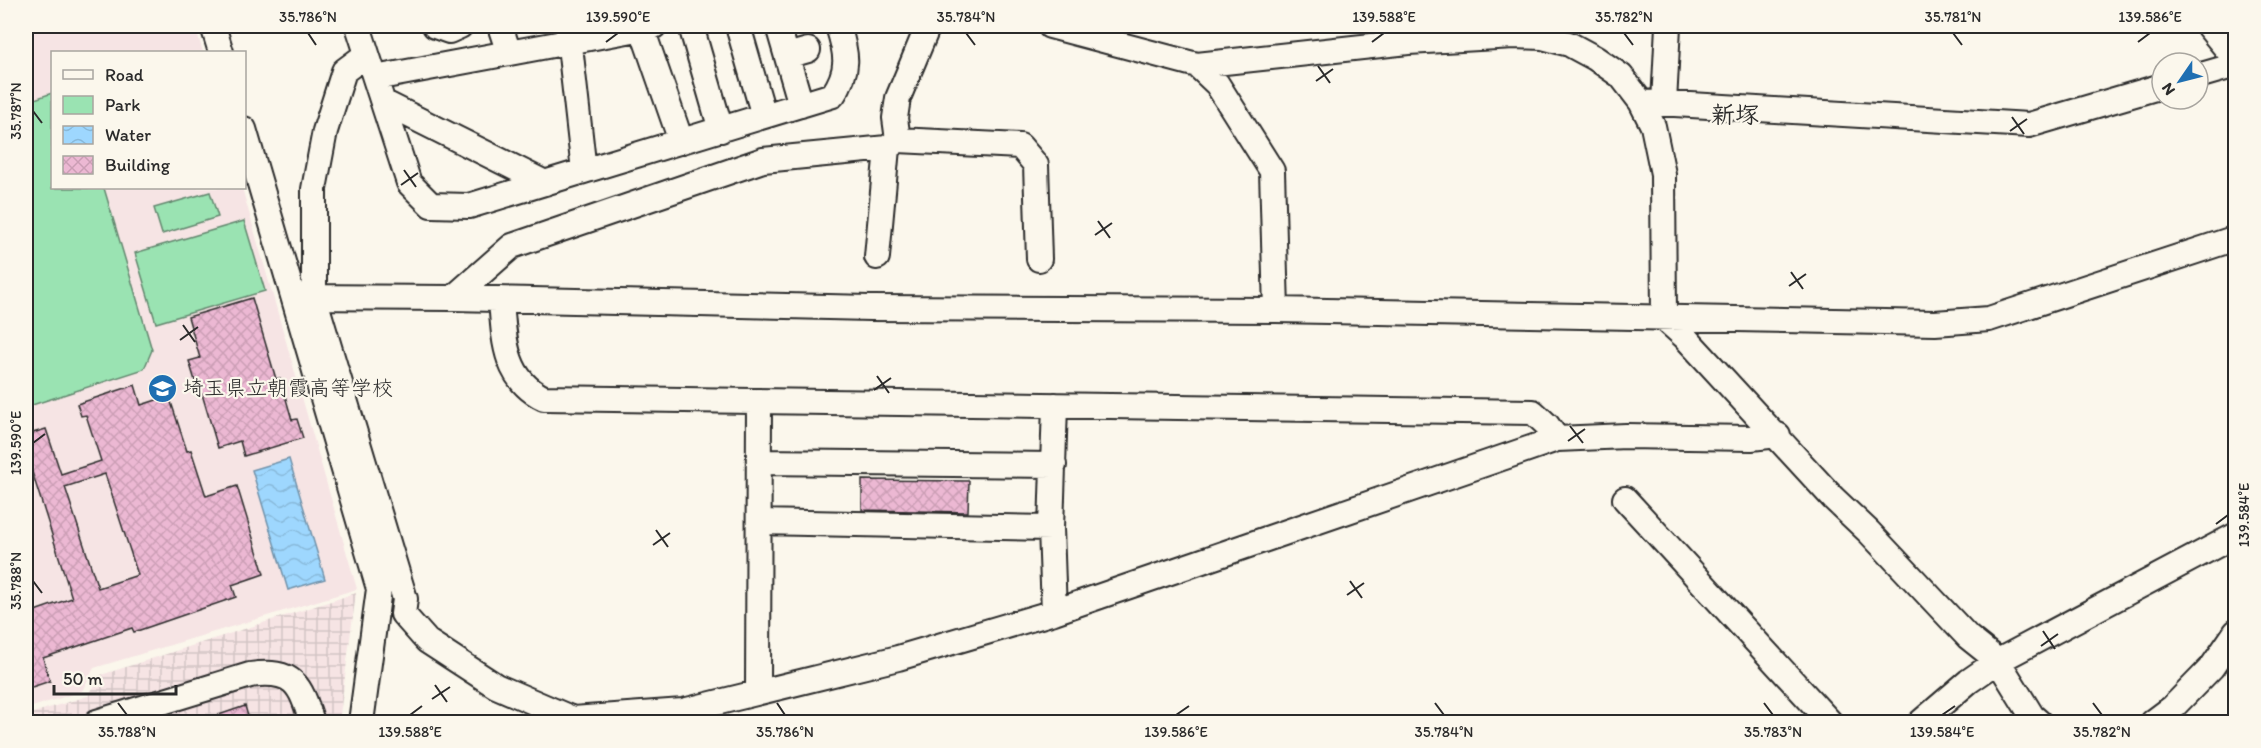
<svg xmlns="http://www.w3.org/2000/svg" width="2261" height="748" viewBox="0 0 2261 748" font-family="Itim,'Klee One',sans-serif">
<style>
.built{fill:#f6e4e4}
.industrial{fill:url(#industrial-grid)}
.green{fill:#9ae3b2;stroke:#62876e;stroke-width:1.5}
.water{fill:url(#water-waves);stroke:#7092aa;stroke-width:1.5}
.building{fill:url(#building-cross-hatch);stroke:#2b2b2b;stroke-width:1.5;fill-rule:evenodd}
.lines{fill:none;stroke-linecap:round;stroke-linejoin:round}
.minor-casing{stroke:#2b2b2b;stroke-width:28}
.minor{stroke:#fbf7ec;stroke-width:24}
.ticks{fill:none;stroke:#2b2b2b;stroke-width:2}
.labels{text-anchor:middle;stroke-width:4.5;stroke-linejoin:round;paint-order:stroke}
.poi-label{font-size:21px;fill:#2b2b2b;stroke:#fbf7ec;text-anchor:start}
.quarter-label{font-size:24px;font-weight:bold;fill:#2b2b2b;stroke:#fbf7ec}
.neatline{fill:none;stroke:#2b2b2b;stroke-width:2}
.ticks-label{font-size:15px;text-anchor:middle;fill:#2b2b2b}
</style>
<defs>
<pattern id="industrial-grid" width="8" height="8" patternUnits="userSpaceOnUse" patternTransform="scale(1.5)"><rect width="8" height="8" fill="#f6e4e4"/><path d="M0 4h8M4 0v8" fill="none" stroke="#d3c4c4"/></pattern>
<pattern id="water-waves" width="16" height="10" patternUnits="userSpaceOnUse" patternTransform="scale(1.5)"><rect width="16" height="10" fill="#9ed7fe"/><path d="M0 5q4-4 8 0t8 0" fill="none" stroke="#88b9da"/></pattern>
<pattern id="building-cross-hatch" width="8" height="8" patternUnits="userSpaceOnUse" patternTransform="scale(1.5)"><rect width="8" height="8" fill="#ecb8d3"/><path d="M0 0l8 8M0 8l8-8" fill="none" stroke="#cb9eb5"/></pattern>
</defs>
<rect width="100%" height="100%" fill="#fbf7ec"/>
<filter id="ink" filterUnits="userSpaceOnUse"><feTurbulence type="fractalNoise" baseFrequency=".0167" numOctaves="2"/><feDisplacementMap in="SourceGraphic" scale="12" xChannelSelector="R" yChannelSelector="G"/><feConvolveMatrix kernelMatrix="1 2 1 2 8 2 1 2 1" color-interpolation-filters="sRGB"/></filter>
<g filter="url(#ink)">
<path class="built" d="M26,26H195L203,52H52V188H242L357,589L94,668L82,691L26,709Z"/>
<path class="industrial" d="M356,593L339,722H26V715L88,696L101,675Z"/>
<path class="green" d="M52,93V188H104L152,350L144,369L26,407V102Z
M210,192L218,217L162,234L154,208Z
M244,221L265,291L156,323L135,253Z"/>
<path class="water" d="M289,459L325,579L288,590L252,470Z"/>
<path class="building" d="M252,298L276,379L280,378L292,420L297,419L303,438L244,456L240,441L218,448L202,394H199L189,361L200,358L188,317Z
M135,385L141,405L169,396L187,451L191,450L206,496L237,486L264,574L232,585L236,597L134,632L132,628L43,658L50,681L26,689V614L72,598L26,453V435L46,429L61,474L101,461L86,415L81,416L77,404ZM105,474L138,575L98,588L65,487Z
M862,480L969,481L968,512L862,510Z
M245,706L250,723H204V720Z"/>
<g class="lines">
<defs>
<path id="minor" d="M213,26L221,52
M358,26L409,183L431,205L469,206L833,95C850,70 847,54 838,26
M435,26L449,31L460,26
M500,26L509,53
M641,26L681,141
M691,26L721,130
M738,26L764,116
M778,26L801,105
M1050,26L1197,65L1408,42L1514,36L1542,37L1569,44L1595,58L1621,76L1641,102L1653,126L1663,174L1664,318L1684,336L1833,498L1869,532L1968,637L1998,661L2032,716L2039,722
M2208,26L2236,60
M568,28L584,171
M367,54L344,71L325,131L314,189V297L405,599L403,614L427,641L496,686L573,719L683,711L898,658L1054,612L1557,439L1626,436L1751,438L1778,435
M787,56L808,50
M1197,65L1217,84L1272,171L1276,310
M2198,76L2236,65
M375,78L654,26
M383,102L545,183
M1641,102L2029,125L2162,86
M1664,103L1668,26
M244,129L379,589L361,722
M898,140L1020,146L1036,165L1039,259
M877,257L887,148
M295,297L453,298L870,308L1276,310L1935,323L1989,319L2236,238
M453,298L512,246L763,160L887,148L898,140L895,118L898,98L928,26
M501,299C504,338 504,379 544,398L1533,412L1547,425L1557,439
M759,462L1054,465
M1625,499L1830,722
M759,522L1051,528
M1054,612L1051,528L1055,405
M758,692L759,401
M97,722L250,675C294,669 300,684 312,722
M1921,722L1969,681L1998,661L2236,535
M2153,722L2173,707L2212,667L2236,632"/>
</defs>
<use href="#minor" class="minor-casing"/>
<use href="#minor" class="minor"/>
</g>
</g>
<path class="ticks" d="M308,33L316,45M966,33L975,45M1624,33L1633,45M1953,33L1962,45M606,42L618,33M1372,42L1384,33M2138,42L2150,33M1318,66L1330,83M1316,81L1333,69M33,111L42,123M2012,117L2024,134M2010,131L2027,119M404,170L416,187M401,185L418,173M1098,221L1110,238M1095,235L1112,223M1791,272L1803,289M1789,286L1806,274M183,325L195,342M180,340L198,327M877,376L889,393M874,390L891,378M1570,426L1583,443M1568,441L1585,429M33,443L45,434M2216,524L2228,515M656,530L668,547M653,545L670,533M33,581L42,593M1350,581L1362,598M1347,595L1364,583M2043,631L2055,649M2041,646L2058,634M435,685L447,702M432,699L450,687M118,703L127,715M777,703L785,715M1435,703L1444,715M1764,703L1773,715M2093,703L2102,715M410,715L422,706M1176,715L1189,706M1942,715L1955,706"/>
<defs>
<symbol id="school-disc" viewBox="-11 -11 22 22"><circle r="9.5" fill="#1f6fb2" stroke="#fbf7ec"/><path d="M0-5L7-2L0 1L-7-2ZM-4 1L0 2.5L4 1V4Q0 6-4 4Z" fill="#fff"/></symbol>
</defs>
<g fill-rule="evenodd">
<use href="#school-disc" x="146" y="372" width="33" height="33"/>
</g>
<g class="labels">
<g class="poi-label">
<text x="183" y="395">埼玉県立朝霞高等学校</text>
</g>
<g class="quarter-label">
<text x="1735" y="123">新塚</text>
</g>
</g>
<rect width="2261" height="748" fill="none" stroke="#fbf7ec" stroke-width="66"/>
<rect x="51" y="51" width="195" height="138" fill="#fbf7ec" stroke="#a8a59f" stroke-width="1.5"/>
<rect x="63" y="70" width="30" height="9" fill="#fbf7ec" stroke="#a8a59f" stroke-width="1.5"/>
<text x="105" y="81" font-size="18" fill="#2b2b2b">Road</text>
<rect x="63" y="96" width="30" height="18" fill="#9ae3b2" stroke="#a8a59f" stroke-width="1.5"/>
<text x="105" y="111" font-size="18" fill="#2b2b2b">Park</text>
<rect x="63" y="126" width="30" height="18" fill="url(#water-waves)" stroke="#a8a59f" stroke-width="1.5"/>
<text x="105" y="141" font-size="18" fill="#2b2b2b">Water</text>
<rect x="63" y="156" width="30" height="18" fill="url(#building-cross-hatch)" stroke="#a8a59f" stroke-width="1.5"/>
<text x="105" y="171" font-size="18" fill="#2b2b2b">Building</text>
<g transform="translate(2180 81) rotate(235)"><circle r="28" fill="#fbf7ec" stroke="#a8a59f" stroke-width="1.5"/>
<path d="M0-4.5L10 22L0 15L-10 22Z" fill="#1f6fb2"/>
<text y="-9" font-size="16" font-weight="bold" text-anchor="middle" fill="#2b2b2b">N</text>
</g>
<path d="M54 685v9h122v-9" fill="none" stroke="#2b2b2b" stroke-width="3"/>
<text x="63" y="685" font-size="18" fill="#2b2b2b" stroke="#fbf7ec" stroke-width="4.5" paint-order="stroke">50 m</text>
<rect x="33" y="33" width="2195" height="682" class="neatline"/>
<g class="ticks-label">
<text x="308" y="22">35.786°N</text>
<text x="618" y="22">139.590°E</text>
<text x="966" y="22">35.784°N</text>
<text x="1384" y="22">139.588°E</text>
<text x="1624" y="22">35.782°N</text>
<text x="1953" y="22">35.781°N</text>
<text x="2150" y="22">139.586°E</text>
<text transform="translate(16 111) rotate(-90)" y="5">35.787°N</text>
<text transform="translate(16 443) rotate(-90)" y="5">139.590°E</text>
<text transform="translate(2244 515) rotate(-90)" y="5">139.584°E</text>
<text transform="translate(16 581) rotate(-90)" y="5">35.788°N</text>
<text x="127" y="737">35.788°N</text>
<text x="410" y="737">139.588°E</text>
<text x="785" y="737">35.786°N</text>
<text x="1176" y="737">139.586°E</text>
<text x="1444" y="737">35.784°N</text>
<text x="1773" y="737">35.783°N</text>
<text x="1942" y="737">139.584°E</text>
<text x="2102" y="737">35.782°N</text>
</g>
</svg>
